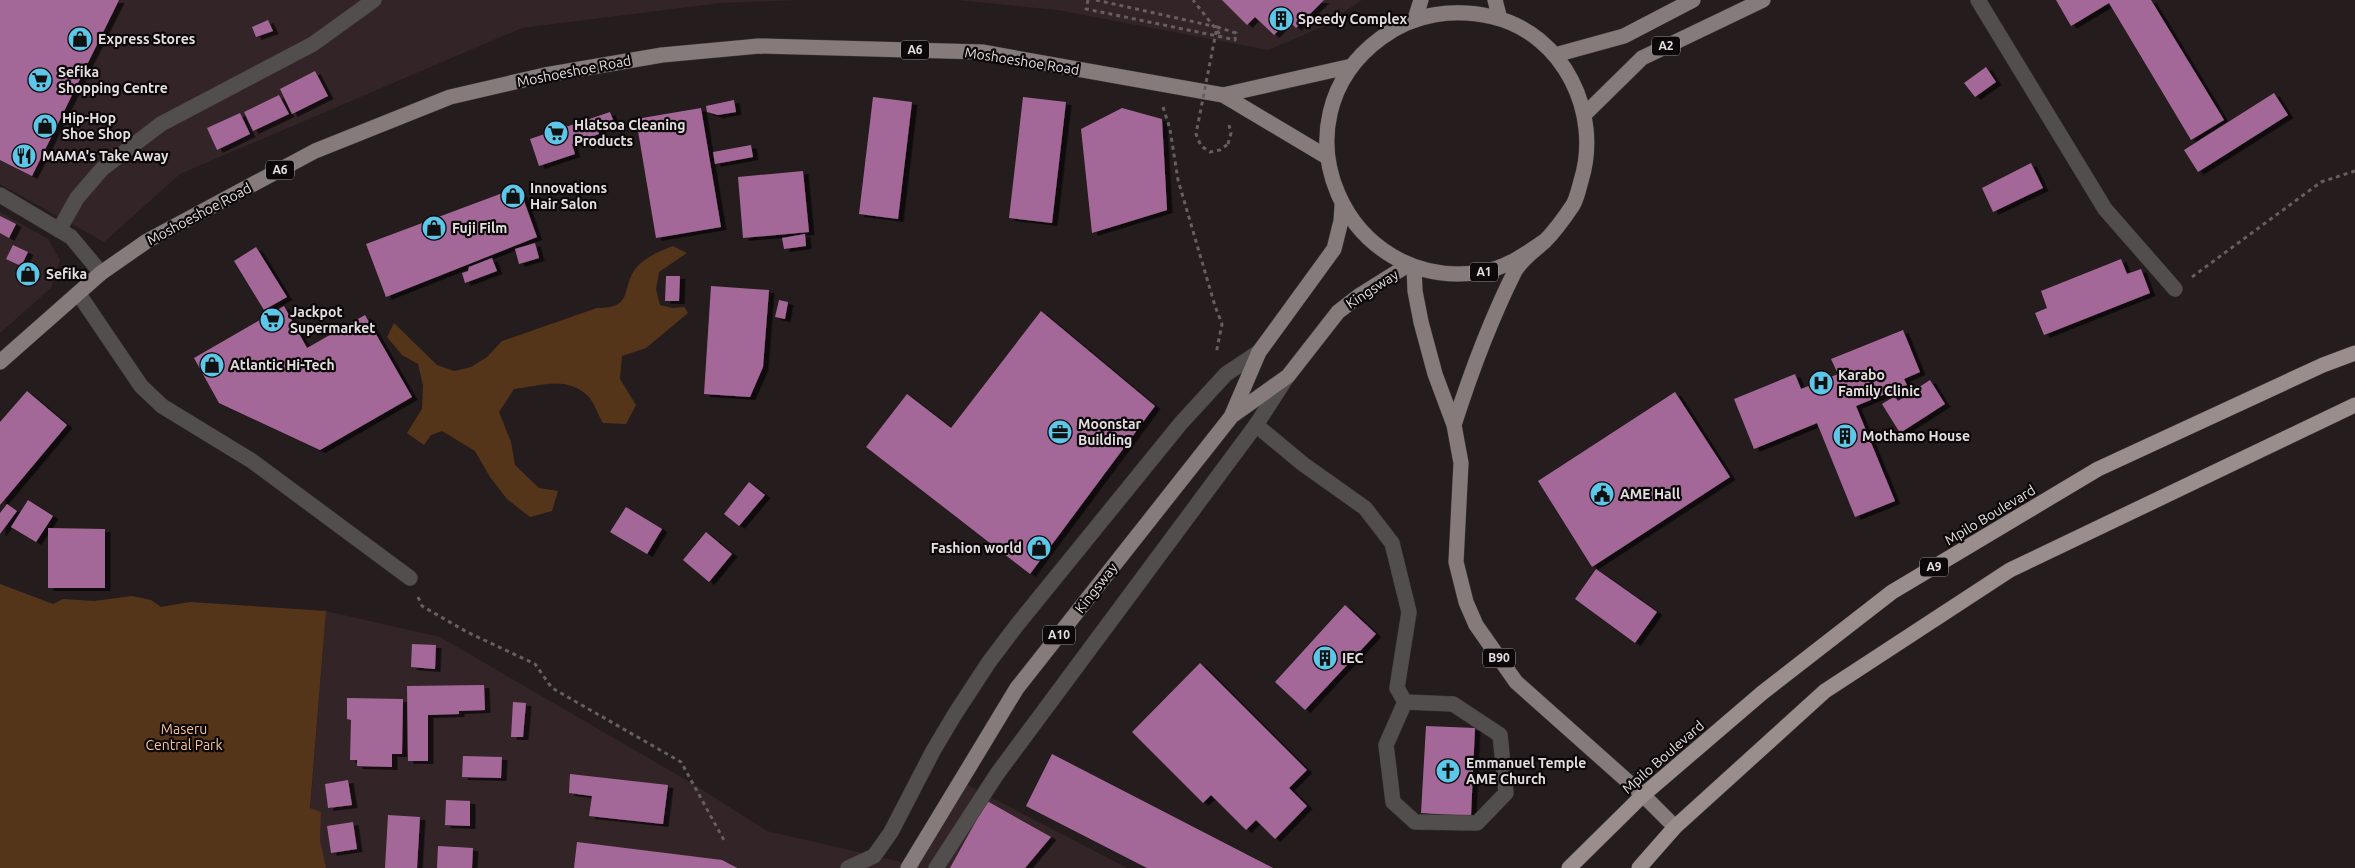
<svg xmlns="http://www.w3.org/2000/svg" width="2355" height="868" viewBox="0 0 2355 868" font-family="Ubuntu,sans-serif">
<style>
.built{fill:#332428}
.green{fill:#55351a}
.building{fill:#a46898;filter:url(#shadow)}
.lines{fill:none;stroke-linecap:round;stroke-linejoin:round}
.lane-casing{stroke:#403739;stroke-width:16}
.street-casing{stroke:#403739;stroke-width:16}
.primary-casing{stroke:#403739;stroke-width:16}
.highway-casing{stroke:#403739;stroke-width:16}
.path{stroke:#665e60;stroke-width:3;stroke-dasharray:4 4;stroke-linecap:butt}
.lane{stroke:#524e4d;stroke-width:15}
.street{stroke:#524e4d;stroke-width:15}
.primary{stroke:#857b7a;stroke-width:15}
.highway{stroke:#998e8b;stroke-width:15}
.path-bridge{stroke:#665e60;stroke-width:3;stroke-dasharray:4 4;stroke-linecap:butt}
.labels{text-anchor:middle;stroke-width:4.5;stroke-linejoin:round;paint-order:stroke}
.shield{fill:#0c0809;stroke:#a39ea0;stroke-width:1}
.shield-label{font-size:12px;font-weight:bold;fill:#e4dee0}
.poi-label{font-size:14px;font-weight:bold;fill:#e4dee0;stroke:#0c0809;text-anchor:start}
.street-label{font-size:14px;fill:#e4dee0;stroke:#0c0809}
.park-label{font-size:14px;fill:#f6c39c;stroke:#0c0809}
</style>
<defs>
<filter id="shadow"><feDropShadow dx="5.5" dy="3" stdDeviation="0" flood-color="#0009"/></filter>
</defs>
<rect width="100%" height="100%" fill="#251c1e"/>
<path class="built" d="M0,0H798L720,3L522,28L180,174L104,242L0,184Z
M957,0H1362L1322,27L1268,50L1057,10Z
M0,212L48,239L60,260L51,288L0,333Z
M326,611L440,637L693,784L767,831L910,864L960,781L1127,868H311L307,852Z"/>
<path class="green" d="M673,246L687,253L659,272L656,289L660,305L673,308L684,307L688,313L646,348L622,356L620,379L636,405L626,424L603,423C598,415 594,402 588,396C566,375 540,386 514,389L499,412L511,442L515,465L539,488L558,491L552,511L530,517L507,499L490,477L475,451L442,431L431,435L424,445L407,433L422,409L423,385L418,364L402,355L387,337L394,323L437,365L454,371L471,367L487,357L502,341L597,308C635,308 620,289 636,268C645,257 660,251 673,246Z
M0,584L53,604L63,599L94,601L132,596L151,600L161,607L190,602L326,611L310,808L321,812L320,840L326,868H0Z"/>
<path class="building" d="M0,0H119L32,176L0,160Z
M1222,0H1324L1296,28L1288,20L1274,35L1255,17L1247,25Z
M2056,0H2151L2224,120L2191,140L2109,3L2071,26Z
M268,20L273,31L256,37L252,27Z
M1986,67L1996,82L1975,97L1964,83Z
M315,71L328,96L292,114L280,89Z
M2274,93L2288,115L2198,172L2184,150Z
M279,95L289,114L253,131L244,112Z
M873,97L912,102L898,219L859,214Z
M1023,97L1066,102L1052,223L1009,218Z
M734,100L736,112L718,115L707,112L706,106Z
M701,108L721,227L656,238L636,119Z
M1122,108L1162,119L1167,210L1092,233L1081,129Z
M610,112L614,122L597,128L599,134L572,144L575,154L539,166L530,139Z
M240,113L250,134L217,150L207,128Z
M751,145L753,157L715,164L713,152Z
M2031,163L2043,188L1993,212L1982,188Z
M803,171L809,232L743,238L738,177Z
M519,187L537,237L386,297L366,244Z
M0,216L16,224L9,238L0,233Z
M805,234L806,246L784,249L782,238Z
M535,243L539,258L519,264L515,249Z
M13,245L28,252L21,266L6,259Z
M256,247L287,297L264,310L234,261Z
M492,258L497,271L465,283L462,273L468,271L469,267Z
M2121,259L2127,274L2141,269L2150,293L2044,335L2035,313L2047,308L2041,291Z
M666,276H680L679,301H665Z
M711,286L769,290L763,367L750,397L704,394Z
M779,300L788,302L785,319L775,317Z
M284,306L307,348L365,315L412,397L320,450L219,403L194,358Z
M1041,311L1155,406L1030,574L866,447L907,394L951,428Z
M1903,330L1920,372L1904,379L1907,385L1856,406L1895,501L1855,517L1817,423L1754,449L1734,399L1795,374L1801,389L1838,374L1831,359Z
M1930,380L1945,404L1900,433L1882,404L1895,396L1898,401Z
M27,391L67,425L0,505V422Z
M1675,392L1730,477L1592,567L1538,481Z
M749,482L765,495L739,526L724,514Z
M28,500L53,516L36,542L11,527Z
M7,504L17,511L0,534V513Z
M626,507L662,529L647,554L610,532Z
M48,528L105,529V588H48Z
M706,532L732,554L709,582L683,560Z
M1596,569L1657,612L1635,643L1575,599Z
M1345,605L1376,634L1305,710L1275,682Z
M412,644L436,645L435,669L411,667Z
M1200,663L1307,770L1289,788L1307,806L1275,839L1256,820L1246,830L1211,795L1203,803L1132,732Z
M484,685L485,710L459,711V714L428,715V761H408L407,686Z
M347,698L403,699L402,754H392V767L357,766V760H350L351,720L347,719Z
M513,702L526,703L523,737H511Z
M1426,726L1475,728L1471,816L1421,813Z
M1052,754L1273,868H1147L1026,806Z
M463,756L502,757L501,778L462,777Z
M570,774L668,785L663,824L589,816L592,796L569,793Z
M348,780L352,805L328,808L325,784Z
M446,800L470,801V826L445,825Z
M987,801L1051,837L1025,868H950Z
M388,815L420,817L417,868H385Z
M353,822L357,849L331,853L327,826Z
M577,842L722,860L737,868H574Z
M438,846L473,848L472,868H437Z"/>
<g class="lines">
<defs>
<path id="lane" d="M1978,0L2105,209L2175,289
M59,230L77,198L102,169L161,124L313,44L374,0
M1256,425L1303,464L1365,508L1392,543L1409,612L1397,688L1405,702L1453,704L1500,735L1506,793L1477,823L1415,822L1393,802L1386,745L1405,702"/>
<path id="street" d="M0,195L71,237L101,273
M78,293L141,386L162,406L252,461L410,578
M848,868L874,856L891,832L933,751L955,714L989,662L1017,625L1181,423L1226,374L1259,352
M936,868L997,774L1256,425L1287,377"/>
<path id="primary" d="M1495,0L1500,19
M1415,19L1421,0
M1555,55L1624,36L1693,0
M1223,95L1352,66
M1585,114L1642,58L1763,0
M1414,267L1415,291L1421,322L1435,374L1454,425L1461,463L1456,562L1466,602L1476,625L1516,682L1643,795L1675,827
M0,362L101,273L147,241L315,151L450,97L545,75L662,55L759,46L982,52L1223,95L1327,157
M1232,416L1288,376L1338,312L1360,295L1408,265
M1454,425C1471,372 1490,321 1515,271C1522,259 1534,251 1544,242C1554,232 1565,217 1573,205C1577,198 1579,188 1581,181C1602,114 1564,34 1493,17C1454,8 1414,13 1381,38C1269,120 1345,294 1482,272C1506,268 1526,254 1546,240
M908,868L1017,688L1231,417L1259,352L1334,249L1341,221L1342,206"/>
<path id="highway" d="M1569,868L1643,795L1762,693L1892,592L2098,469L2323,365L2355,353
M1639,868L1675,827L1825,691L2010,570L2355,405"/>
</defs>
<use href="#lane" class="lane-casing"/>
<use href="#street" class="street-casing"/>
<use href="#primary" class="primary-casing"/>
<use href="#highway" class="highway-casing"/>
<path class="path" d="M1088,0L1086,9L1222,37L1193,0
M1217,27L1236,33L1235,40L1222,37
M1163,107L1170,129L1178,180L1215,306L1222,324L1216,354
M1228,144L1231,133L1229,125
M2192,277L2321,182L2355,171
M418,597L422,606L467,632L535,664L552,688L681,762L725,842"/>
<use href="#lane" class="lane"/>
<use href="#street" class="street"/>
<use href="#primary" class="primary"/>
<use href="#highway" class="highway"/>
<path class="path-bridge" d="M1096,0L1217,27L1196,134L1201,146L1210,152L1220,150L1228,144"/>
</g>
<defs>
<symbol id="building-disc" viewBox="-11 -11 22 22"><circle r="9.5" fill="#5cc7e8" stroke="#0c0809"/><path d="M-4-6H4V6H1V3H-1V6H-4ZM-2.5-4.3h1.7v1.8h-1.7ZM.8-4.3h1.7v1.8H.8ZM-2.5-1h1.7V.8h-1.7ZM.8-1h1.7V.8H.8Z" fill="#111"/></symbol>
<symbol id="shop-disc" viewBox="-11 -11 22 22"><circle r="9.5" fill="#5cc7e8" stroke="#0c0809"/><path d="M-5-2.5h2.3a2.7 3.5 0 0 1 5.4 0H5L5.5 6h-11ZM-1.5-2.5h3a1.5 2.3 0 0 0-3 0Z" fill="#111"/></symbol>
<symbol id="supermarket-disc" viewBox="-11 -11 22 22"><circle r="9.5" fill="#5cc7e8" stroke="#0c0809"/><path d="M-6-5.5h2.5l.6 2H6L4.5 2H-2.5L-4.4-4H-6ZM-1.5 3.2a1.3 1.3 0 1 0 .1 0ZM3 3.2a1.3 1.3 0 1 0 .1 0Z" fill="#111"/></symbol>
<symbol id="restaurant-disc" viewBox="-11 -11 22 22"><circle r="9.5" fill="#5cc7e8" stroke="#0c0809"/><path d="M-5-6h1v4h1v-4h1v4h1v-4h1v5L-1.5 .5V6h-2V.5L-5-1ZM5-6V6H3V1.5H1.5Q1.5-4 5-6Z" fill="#111"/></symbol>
<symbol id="hospital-disc" viewBox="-11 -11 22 22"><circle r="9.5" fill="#5cc7e8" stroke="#0c0809"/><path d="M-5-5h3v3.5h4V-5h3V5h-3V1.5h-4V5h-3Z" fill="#111"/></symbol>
<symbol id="office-disc" viewBox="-11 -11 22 22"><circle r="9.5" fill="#5cc7e8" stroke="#0c0809"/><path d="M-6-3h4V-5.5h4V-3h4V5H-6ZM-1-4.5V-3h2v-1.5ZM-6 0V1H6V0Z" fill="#111"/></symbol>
<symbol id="civic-disc" viewBox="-11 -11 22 22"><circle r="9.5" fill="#5cc7e8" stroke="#0c0809"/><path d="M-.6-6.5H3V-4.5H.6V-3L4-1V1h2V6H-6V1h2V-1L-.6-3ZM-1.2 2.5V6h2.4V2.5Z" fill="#111"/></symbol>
<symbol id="church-disc" viewBox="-11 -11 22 22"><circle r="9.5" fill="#5cc7e8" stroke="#0c0809"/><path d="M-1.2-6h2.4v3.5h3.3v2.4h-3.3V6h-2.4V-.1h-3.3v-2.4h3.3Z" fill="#111"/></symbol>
</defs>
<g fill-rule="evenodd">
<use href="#building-disc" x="1267" y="5" width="28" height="28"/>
<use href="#shop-disc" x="66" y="25" width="28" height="28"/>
<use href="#supermarket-disc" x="26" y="66" width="28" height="28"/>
<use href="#shop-disc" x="31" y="112" width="28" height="28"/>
<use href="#supermarket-disc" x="542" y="119" width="28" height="28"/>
<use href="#restaurant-disc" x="10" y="142" width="28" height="28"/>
<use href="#shop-disc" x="499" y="182" width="28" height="28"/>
<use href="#shop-disc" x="420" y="214" width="28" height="28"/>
<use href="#shop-disc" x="14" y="260" width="28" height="28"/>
<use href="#supermarket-disc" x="258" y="306" width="28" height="28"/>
<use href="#shop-disc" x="198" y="351" width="28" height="28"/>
<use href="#hospital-disc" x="1807" y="369" width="28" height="28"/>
<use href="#office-disc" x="1046" y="418" width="28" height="28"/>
<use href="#building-disc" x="1831" y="422" width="28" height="28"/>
<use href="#civic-disc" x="1588" y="480" width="28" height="28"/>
<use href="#shop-disc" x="1025" y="534" width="28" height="28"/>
<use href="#building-disc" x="1311" y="644" width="28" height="28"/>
<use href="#church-disc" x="1434" y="757" width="28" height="28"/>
</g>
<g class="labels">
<g class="shield">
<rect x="1652" y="36.5" width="28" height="19" rx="4"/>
<rect x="901" y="40.5" width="28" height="19" rx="4"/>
<rect x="266" y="160.5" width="28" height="19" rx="4"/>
<rect x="1470" y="262.5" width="28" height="19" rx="4"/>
<rect x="1920" y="557.5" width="28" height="19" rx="4"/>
<rect x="1043" y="625.5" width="32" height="19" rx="4"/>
<rect x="1483" y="648.5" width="32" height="19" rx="4"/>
</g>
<g class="shield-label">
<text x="1666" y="50">A2</text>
<text x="915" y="54">A6</text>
<text x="280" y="174">A6</text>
<text x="1484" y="276">A1</text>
<text x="1934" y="571">A9</text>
<text x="1059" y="639">A10</text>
<text x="1499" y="662">B90</text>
</g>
<g class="poi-label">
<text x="1298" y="24">Speedy Complex</text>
<text x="98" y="44">Express Stores</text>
<text x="58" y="77">Sefika<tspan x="58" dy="16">Shopping Centre</tspan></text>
<text x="62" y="123">Hip-Hop<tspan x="62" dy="16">Shoe Shop</tspan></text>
<text x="574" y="130">Hlatsoa Cleaning<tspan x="574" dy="16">Products</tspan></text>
<text x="42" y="161">MAMA's Take Away</text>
<text x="530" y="193">Innovations<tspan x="530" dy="16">Hair Salon</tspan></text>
<text x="452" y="233">Fuji Film</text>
<text x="46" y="279">Sefika</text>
<text x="290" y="317">Jackpot<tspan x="290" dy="16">Supermarket</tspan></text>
<text x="230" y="370">Atlantic Hi-Tech</text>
<text x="1838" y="380">Karabo<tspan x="1838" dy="16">Family Clinic</tspan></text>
<text x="1078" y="429">Moonstar<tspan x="1078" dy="16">Building</tspan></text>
<text x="1862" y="441">Mothamo House</text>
<text x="1620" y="499">AME Hall</text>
<text x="1022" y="553" text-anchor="end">Fashion world</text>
<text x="1342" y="663">IEC</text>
<text x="1466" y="768">Emmanuel Temple<tspan x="1466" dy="16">AME Church</tspan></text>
</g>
<g class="street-label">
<text transform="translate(1022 61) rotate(9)" y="5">Moshoeshoe Road</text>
<text transform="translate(574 71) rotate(-11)" y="5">Moshoeshoe Road</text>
<text transform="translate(199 214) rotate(-28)" y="5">Moshoeshoe Road</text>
<text transform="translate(1372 289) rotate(-33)" y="5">Kingsway</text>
<text transform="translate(1990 515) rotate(-31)" y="5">Mpilo Boulevard</text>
<text transform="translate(1096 588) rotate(-52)" y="5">Kingsway</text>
<text transform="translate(1663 757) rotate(-41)" y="5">Mpilo Boulevard</text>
</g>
<g class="park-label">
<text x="184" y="734">Maseru<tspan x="184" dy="16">Central Park</tspan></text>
</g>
</g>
</svg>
